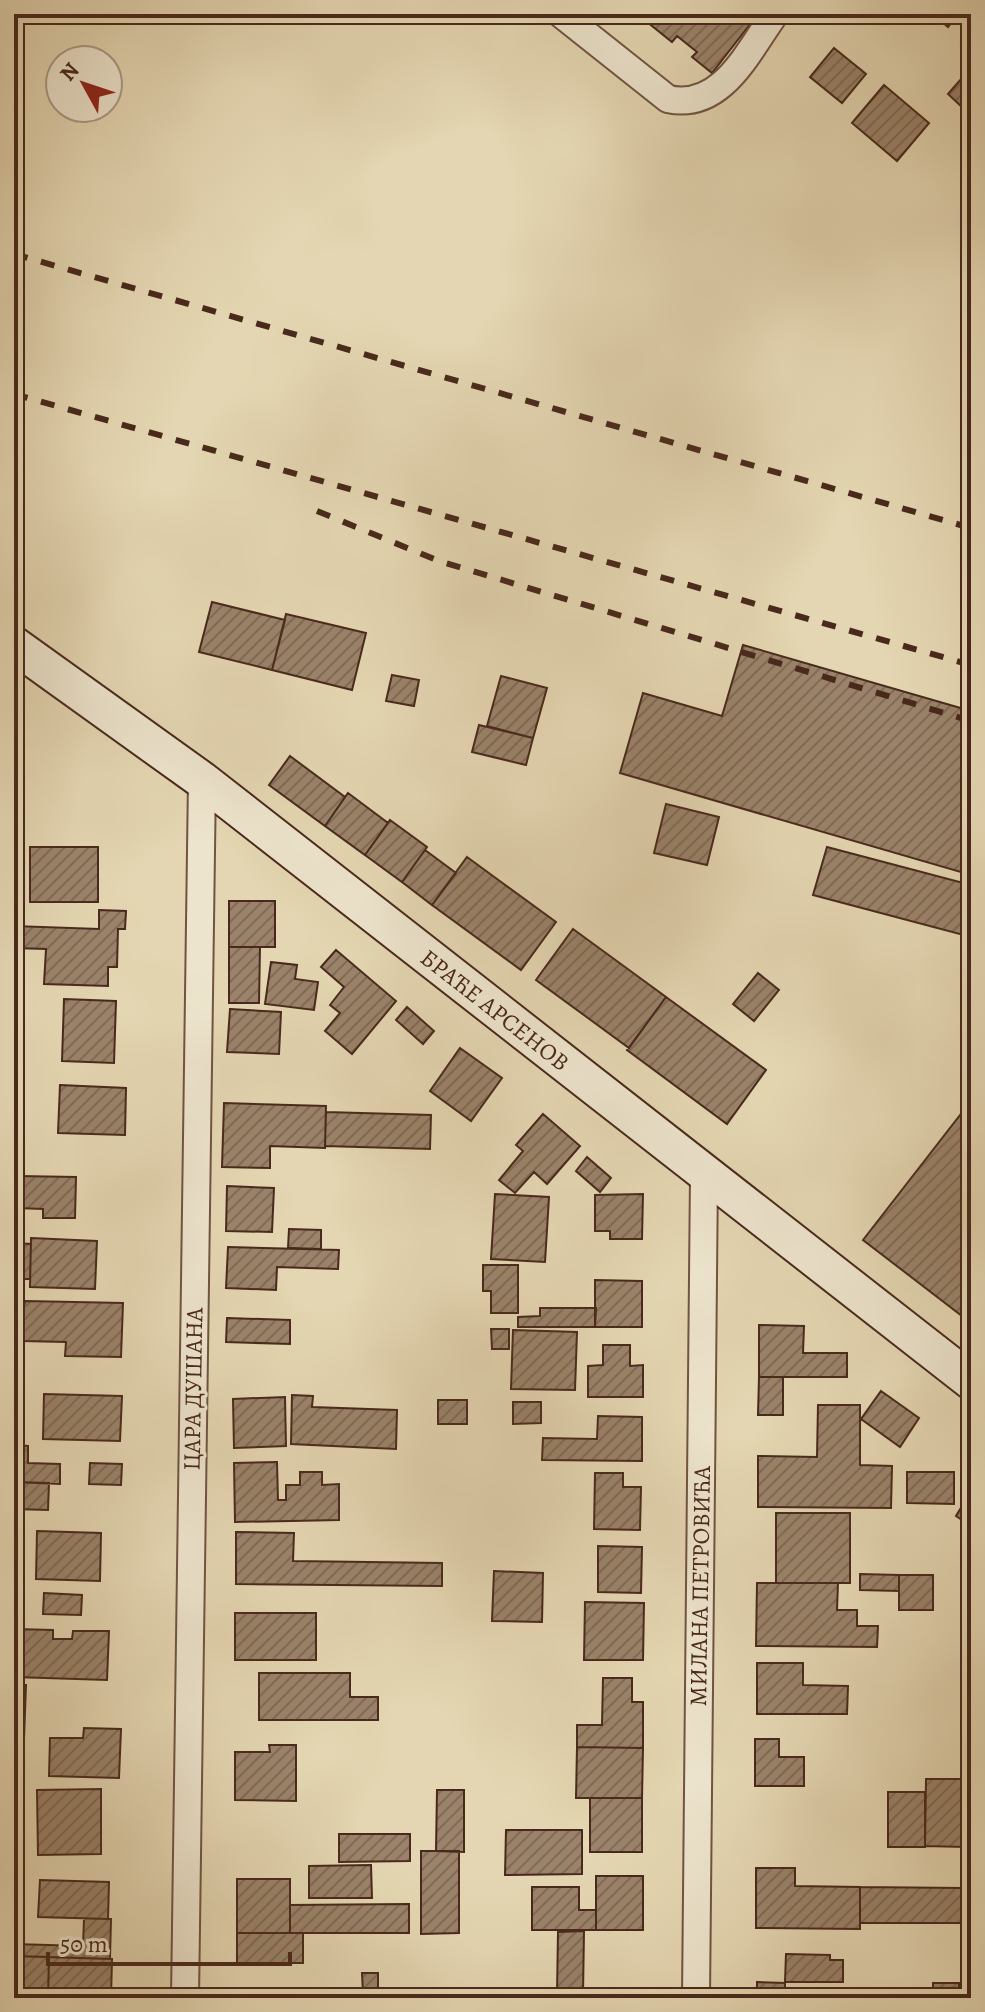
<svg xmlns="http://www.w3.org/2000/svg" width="985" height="2012" viewBox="0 0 985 2012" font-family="Alegreya,serif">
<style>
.building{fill:url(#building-hatch);stroke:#49291c;stroke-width:2}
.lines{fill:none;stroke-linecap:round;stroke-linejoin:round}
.minor-casing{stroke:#705442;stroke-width:30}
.secondary-casing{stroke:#49291c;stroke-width:40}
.minor{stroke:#ede4cd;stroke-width:26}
.secondary{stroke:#ede4cd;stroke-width:36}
.rail{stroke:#49291c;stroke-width:6;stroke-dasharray:14 14;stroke-linecap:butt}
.labels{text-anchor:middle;stroke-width:6;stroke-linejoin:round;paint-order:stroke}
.street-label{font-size:24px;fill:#49291c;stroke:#ede4cd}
</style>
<defs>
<pattern id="building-hatch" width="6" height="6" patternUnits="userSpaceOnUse" patternTransform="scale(2)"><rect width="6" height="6" fill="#9a836a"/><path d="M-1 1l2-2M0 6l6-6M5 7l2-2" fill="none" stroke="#806b56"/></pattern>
</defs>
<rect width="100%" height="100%" fill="#e4d6b2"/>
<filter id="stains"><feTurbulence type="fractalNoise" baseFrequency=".0025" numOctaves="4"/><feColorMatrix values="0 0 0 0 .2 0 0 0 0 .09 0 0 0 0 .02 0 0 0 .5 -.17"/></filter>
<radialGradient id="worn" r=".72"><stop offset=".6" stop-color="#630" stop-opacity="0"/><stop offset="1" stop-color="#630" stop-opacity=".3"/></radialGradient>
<path class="building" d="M646,14L725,16L758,14L712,73L692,57L697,52L677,36L672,42L642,18Z
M933,14H954L957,16L948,27Z
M971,34V54L961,45Z
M834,48L866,74L842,103L810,77Z
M962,78L971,86V101L964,109L948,94Z
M884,85L929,123L897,161L852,123Z
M212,602L285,620L272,670L199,652Z
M286,614L366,633L352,690L272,670Z
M743,645L971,711V875L620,773L643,693L722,716Z
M392,675L419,680L414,706L386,701Z
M501,676L547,688L533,738L487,726Z
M479,725L533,738L526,765L472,752Z
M290,756L345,797L325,826L269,785Z
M348,793L388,823L365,855L325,826Z
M666,804L719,817L707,865L654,853Z
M390,820L427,847L402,882L365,855Z
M30,847H98V902H30Z
M827,847L971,885V937L813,895Z
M425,850L456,873L432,905L402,882Z
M467,857L556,922L521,970L432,905Z
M229,901H275V947H229Z
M99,910L126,911L125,929H118L117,967H108V986L44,984L46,949L14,948V926L99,929Z
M573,929L666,997L629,1048L536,980Z
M229,947H260L259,1003H229Z
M336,950L396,1001L352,1054L325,1031L340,1013L330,1005L344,987L321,967Z
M271,962L297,965L295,979L318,982L314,1010L265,1004Z
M758,973L779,990L754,1021L733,1004Z
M666,997L766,1070L727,1124L627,1050Z
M64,999L116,1001L114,1063L62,1061Z
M407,1007L434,1031L423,1044L396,1020Z
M230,1009L281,1012L279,1054L227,1052Z
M460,1048L502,1078L471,1121L430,1091Z
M60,1085L126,1088L125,1135L58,1133Z
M971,1101V1323L863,1240Z
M224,1103L326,1106L325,1148L270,1146V1168L222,1167Z
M326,1112L431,1115L430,1149L325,1146Z
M543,1114L580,1146L547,1184L534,1172L515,1193L499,1180L523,1151L516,1145Z
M587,1157L611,1178L600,1192L576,1171Z
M18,1176L76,1177L75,1218H43V1209L17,1208Z
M227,1186L274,1188L272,1232L226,1231Z
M495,1194L549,1197L545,1262L491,1259Z
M643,1194L642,1239H610V1231H595V1195Z
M289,1229L321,1230V1249L288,1248Z
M31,1238L97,1241L95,1289L30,1287Z
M14,1243L31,1244L30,1279H14Z
M228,1247L339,1250L338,1269L277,1267L276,1290L226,1288Z
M483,1265H518V1313H491V1291H483Z
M595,1280L642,1281V1327H595Z
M25,1301L123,1303L121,1357L65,1356L66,1342L23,1341L24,1323H14V1306H24Z
M540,1308H596L595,1327H518V1317L540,1316Z
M227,1318L290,1320V1344L226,1342Z
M759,1325L804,1326L803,1353H847V1377H759Z
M491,1329H509V1349H492Z
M513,1330L577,1332L575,1390L511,1389Z
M603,1345H630V1366L643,1365V1397H588V1366L603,1365Z
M759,1377H783V1415H758Z
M881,1391L919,1418L900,1447L861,1419Z
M44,1394L122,1396L120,1441L43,1439Z
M292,1395L313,1396L312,1407L397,1410L396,1449L291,1444Z
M285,1397L286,1446L234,1448L233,1399Z
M438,1400H467V1424H438Z
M513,1402H541V1423L513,1424Z
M818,1405H860V1465L892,1466L891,1508L758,1507V1456L817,1457Z
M598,1416L642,1417V1461L542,1460L543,1438L597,1439Z
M14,1445L28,1446V1463L60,1464V1484L14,1482Z
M277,1462L278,1500H286V1485H300V1472H322V1485L339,1484V1520L235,1522L234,1463Z
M90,1463L122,1464L121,1485L89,1484Z
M907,1472H954V1504L907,1503Z
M595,1473H623V1487H641L640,1530L594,1529Z
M14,1482L49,1483L48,1510L14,1509Z
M971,1491V1526L956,1516Z
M776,1513H850V1583H776Z
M37,1531L101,1533L100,1581L36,1579Z
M236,1532L294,1533L293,1561L442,1563V1586L236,1584Z
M598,1546L642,1547L641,1593L598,1592Z
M14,1554H22L21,1581H14Z
M494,1571L543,1573L542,1622L492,1621Z
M860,1574L899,1575V1591L860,1590Z
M899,1575H933V1610H899Z
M757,1583H838L837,1610H857V1626H878L877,1647L756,1646Z
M44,1593L82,1595L81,1615L43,1614Z
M585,1602L644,1603L643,1660H584Z
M235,1613H316V1660H235Z
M15,1629L53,1630V1639H72L73,1631H109L107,1680L14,1677Z
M757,1663H803V1685L848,1686L847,1714H757Z
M259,1673H350V1697H378V1720H259Z
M603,1678H632V1702H643V1748L577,1747V1725H602Z
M14,1685H26L24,1739H14Z
M84,1728L121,1729L119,1778L49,1776L50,1738H83Z
M755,1739H779V1757H804V1786H755Z
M269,1745H296V1801L235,1800V1752H270Z
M577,1747L643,1748L642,1798H576Z
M926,1779H966L965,1847L925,1846Z
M101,1789V1854L38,1855L37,1790Z
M437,1790H464V1852L436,1851Z
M888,1792H925V1847H888Z
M590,1798H642V1852H590Z
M506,1830H582V1874L505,1875Z
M339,1834H410V1861L339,1862Z
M421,1851H459V1933L421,1934Z
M962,1856H971V1935H961Z
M371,1865L372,1898H309V1866Z
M756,1868H795V1886L860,1887V1929L756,1928Z
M596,1876H643V1930H596Z
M237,1879H290V1933H237Z
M40,1880L109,1882L108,1919L38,1917Z
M532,1887H579V1910H596V1930H532Z
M860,1887L962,1888L961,1923H860Z
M409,1904V1933H290V1905Z
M84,1919H111L110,1959L14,1956V1944L83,1946Z
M584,1931L583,1994H557L558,1932Z
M237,1933H303V1963H237Z
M786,1954L830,1955V1960H843V1982H785Z
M14,1956L49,1957L48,1998H15Z
M49,1957L112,1959L111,1998H48Z
M966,1966H971V1998H966Z
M362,1973H378V1998H335V1994H363Z
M757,1982L785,1983V1998H757Z
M933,1983H959V1998H933Z
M557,1994H583V1998H557Z"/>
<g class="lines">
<defs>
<path id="minor" d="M561,14L668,99C722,111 748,51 775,14
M185,1998L202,780
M696,1998L704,1174"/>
<path id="secondary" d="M14,645L202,780L971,1381"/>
</defs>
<use href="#minor" class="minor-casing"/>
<use href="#secondary" class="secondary-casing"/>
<use href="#minor" class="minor"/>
<use href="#secondary" class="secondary"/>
<path class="rail" d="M14,254L971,528
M14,394L971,665
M317,511L439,561L971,721"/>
</g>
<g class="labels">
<g class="street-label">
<text transform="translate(495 1010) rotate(38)" y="8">БРАЋЕ АРСЕНОВ</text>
<text transform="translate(193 1389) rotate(-89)" y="8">ЦАРА ДУШАНА</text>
<text transform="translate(700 1586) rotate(-89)" y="8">МИЛАНА ПЕТРОВИЋА</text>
</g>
</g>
<rect width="985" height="2012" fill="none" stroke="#e4d6b2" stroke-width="48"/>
<rect x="16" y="16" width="953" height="1980" fill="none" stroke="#49291c" stroke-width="4"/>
<rect x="24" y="24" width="937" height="1964" fill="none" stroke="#49291c" stroke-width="2"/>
<g transform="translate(84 84) rotate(310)"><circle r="38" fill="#ede4cd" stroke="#ab9986" stroke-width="2"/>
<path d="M0-6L14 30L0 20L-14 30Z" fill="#8f2418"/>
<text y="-12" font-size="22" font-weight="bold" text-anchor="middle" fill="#49291c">N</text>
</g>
<path d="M48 1952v12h242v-12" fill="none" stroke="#49291c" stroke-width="4"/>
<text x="60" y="1952" font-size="24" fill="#49291c" stroke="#ede4cd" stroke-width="6" paint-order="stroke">50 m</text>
<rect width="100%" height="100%" filter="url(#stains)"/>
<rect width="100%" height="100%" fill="url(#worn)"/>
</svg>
